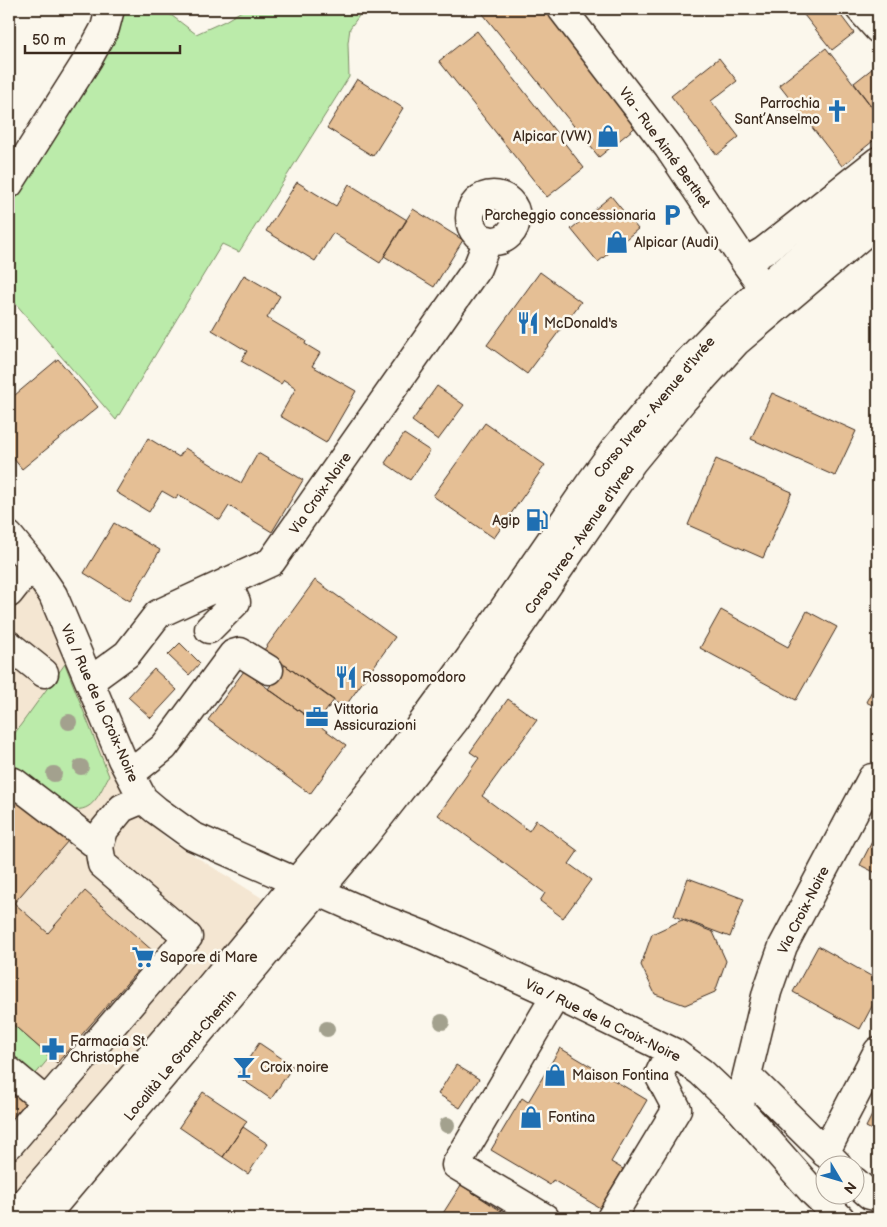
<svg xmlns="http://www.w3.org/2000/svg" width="887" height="1227" viewBox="0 0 887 1227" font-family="'Balsamiq Sans',sans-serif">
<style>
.built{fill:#f4e6d2}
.green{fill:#bbebaa;stroke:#7b8a64}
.building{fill:#e5bf95;stroke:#3b2a1e}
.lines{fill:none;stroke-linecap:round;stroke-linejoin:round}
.minor-casing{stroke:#3b2a1e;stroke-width:31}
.major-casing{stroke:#3b2a1e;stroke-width:31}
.minor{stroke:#fbf7ec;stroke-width:28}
.major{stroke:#fbf7ec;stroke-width:28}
.tree{fill:#a3a18e}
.labels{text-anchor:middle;stroke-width:5;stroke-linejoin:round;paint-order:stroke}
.poi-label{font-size:14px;fill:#3b2a1e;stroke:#fbf7ec;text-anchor:start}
.street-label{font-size:14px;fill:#3b2a1e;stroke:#fbf7ec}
</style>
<rect width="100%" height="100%" fill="#fbf7ec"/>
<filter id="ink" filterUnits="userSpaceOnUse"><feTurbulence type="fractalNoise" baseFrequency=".02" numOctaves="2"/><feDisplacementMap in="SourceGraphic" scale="10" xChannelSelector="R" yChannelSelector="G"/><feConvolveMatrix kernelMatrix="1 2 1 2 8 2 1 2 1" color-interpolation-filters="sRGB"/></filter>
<g filter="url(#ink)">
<path class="built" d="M9,553L44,598L123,794L166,838L262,898L248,920L9,1204Z"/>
<path class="green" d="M126,9H163L196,34L225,21L245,9H364L350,28L348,43L349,77L239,252L222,244L116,420L9,296V208L53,128Z
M65,664L109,776C99,793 94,813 71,809L16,766L9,775V741Z
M9,1021L50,1057L34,1076L9,1056Z"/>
<path class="building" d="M9,9H15L9,55Z
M479,9H544L638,125L599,157Z
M812,9H836L854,33L832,50L804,15Z
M477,31L584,168L547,197L439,61Z
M826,48L878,115V137L842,166L779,85Z
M719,58L737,81L711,101L739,137L717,155L671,96Z
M878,64V101L872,107L854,83Z
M357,79L403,108L373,156L327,128Z
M297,182L336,206L349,184L407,220L380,263L333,233L315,261L266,231Z
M611,196L638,229L598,262L571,229Z
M413,209L463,240L434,287L384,256Z
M540,272L581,302L527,374L487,345Z
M244,275L280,296L267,318L306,341L305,344L320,353L312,366L356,391L326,443L280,416L296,388L284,380L281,384L241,361L247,351L212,330Z
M58,359L98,407L22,469L9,453V400Z
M437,386L464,405L438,440L412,421Z
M772,393L856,431L835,476L751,439Z
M485,423L545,465L494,538L433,496Z
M404,434L430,451L410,480L385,463Z
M148,438L179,457L185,448L241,483L258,453L303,480L272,532L229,506L220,520L178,495L176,499L162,491L149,512L116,492Z
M716,459L792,492L763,558L688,525Z
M114,523L160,550L130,601L84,573Z
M315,580L395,637L344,708L264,650Z
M721,610L788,647L807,611L837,627L796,700L700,648Z
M180,643L200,663L189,675L168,655Z
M285,665L334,700L317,723L268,689Z
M154,669L177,690L151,718L128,697Z
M244,671L346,745L310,794L208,720Z
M878,679V708L866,702Z
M508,699L537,720L482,796L529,831L536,820L578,851L569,864L591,880L563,918L540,901L545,893L438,815L479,758L470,752Z
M17,795L68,841L14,903L48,933L85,891L154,952L57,1063L9,1021V804Z
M878,830V874L860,865Z
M688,878L744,899L730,937L674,916Z
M682,920L713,932L726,961L715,992L685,1005L655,994L641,965L652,934Z
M818,946L878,980V995L860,1029L793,992Z
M259,1043L293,1066L271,1099L237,1076Z
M560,1048L647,1100L611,1162L623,1169L600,1208L553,1180L550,1185L491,1150L522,1098L528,1102Z
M456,1065L479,1079L460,1108L438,1094Z
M9,1086L26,1102L9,1122Z
M203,1092L247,1121L223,1157L179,1127Z
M878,1103V1133L866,1127Z
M243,1127L268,1144L248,1174L223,1157Z
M461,1185L512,1218H440Z"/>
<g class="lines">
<defs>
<path id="minor" d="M562,9L668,147L745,262L764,288
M860,9L878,29
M9,184L88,59L105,28L110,9
M470 218a23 23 0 1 1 46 0a23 23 0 1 1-46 0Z
M745,262L764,251L878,161
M9,536L32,564L53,595L122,759L143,799L156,810L192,836L369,914L423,935L556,995L675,1053L701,1072L739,1108L814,1193L840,1218
M9,593L32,564
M209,629L236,602L227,582
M9,645L44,673
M90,681L127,654L158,614L271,562L477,268L488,240
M130,774L164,747L233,654L240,652L269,670
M9,789L14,782L99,847
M9,1071L46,1102
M747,1075L837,1164
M739,1108L767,992L783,946L872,778
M9,1145L188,937L102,864L99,847L104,830L122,808L143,799
M825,1153L878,1051
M854,1181L870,1195L878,1197
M545,1218L456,1165L556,995
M611,1218L677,1109L659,1075L670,1051"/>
<path id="major" d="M11,1218L198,1001L344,825L396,759L470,658L591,482L615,449L684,366L722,326L764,288L878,192
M43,1218L365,835L455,720L632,462L683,400L736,342L878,222"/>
</defs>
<use href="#minor" class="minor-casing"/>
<use href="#major" class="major-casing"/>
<use href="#minor" class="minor"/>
<use href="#major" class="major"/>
</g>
<g class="tree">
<circle cx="69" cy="722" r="8"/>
<circle cx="81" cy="767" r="8"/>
<circle cx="54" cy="774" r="8"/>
<circle cx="442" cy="1022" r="8"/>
<circle cx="327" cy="1029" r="8"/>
<circle cx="447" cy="1125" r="8"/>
</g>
</g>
<defs>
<symbol id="church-bare" viewBox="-9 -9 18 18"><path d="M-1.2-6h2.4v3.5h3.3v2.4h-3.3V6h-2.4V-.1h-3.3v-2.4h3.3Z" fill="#1f6fb2" stroke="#fbf7ec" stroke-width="2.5" paint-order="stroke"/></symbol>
<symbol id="shop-bare" viewBox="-9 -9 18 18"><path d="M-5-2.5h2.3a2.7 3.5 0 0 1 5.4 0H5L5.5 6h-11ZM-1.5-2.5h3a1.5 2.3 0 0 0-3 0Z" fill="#1f6fb2" stroke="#fbf7ec" stroke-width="2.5" paint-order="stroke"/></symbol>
<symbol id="parking-bare" viewBox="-9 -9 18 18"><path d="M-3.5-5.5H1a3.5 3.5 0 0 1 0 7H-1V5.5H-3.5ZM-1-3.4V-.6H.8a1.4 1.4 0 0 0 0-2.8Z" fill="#1f6fb2" stroke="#fbf7ec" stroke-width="2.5" paint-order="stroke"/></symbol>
<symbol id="restaurant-bare" viewBox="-9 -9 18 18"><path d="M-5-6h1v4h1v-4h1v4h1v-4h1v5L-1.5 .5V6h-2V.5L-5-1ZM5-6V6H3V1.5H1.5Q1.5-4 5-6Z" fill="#1f6fb2" stroke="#fbf7ec" stroke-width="2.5" paint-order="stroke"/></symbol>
<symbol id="fuel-bare" viewBox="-9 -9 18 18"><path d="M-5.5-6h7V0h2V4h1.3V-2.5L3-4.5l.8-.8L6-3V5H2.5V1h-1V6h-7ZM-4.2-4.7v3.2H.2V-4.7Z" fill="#1f6fb2" stroke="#fbf7ec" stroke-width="2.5" paint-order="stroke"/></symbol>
<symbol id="office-bare" viewBox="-9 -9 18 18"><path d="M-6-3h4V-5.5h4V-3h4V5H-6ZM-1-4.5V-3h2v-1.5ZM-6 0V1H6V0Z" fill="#1f6fb2" stroke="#fbf7ec" stroke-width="2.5" paint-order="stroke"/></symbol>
<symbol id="supermarket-bare" viewBox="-9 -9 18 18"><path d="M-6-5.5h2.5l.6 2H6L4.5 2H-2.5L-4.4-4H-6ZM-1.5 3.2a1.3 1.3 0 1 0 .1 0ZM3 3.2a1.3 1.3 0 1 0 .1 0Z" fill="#1f6fb2" stroke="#fbf7ec" stroke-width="2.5" paint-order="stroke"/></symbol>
<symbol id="pharmacy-bare" viewBox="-9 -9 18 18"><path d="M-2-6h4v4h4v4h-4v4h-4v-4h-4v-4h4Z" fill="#1f6fb2" stroke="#fbf7ec" stroke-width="2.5" paint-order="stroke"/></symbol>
<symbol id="bar-bare" viewBox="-9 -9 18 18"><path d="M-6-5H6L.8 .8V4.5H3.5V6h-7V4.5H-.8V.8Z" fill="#1f6fb2" stroke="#fbf7ec" stroke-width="2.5" paint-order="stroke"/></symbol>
</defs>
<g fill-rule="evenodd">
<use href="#church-bare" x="821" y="95" width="32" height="32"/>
<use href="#shop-bare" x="592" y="120" width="32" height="32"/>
<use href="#parking-bare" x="656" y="199" width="32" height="32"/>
<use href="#shop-bare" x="601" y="226" width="32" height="32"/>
<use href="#restaurant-bare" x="512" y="307" width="32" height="32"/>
<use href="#fuel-bare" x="521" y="504" width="32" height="32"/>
<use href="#restaurant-bare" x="330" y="661" width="32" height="32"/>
<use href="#office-bare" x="301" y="701" width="32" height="32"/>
<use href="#supermarket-bare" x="127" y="941" width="32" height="32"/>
<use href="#pharmacy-bare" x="37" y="1033" width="32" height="32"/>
<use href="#bar-bare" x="228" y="1051" width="32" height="32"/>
<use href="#shop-bare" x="539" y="1059" width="32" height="32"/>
<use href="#shop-bare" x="515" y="1101" width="32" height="32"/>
</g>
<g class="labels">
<g class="poi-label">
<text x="820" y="108" text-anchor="end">Parrochia<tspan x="820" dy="16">Sant’Anselmo</tspan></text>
<text x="592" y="141" text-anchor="end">Alpicar (VW)</text>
<text x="656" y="220" text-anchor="end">Parcheggio concessionaria</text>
<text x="634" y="247">Alpicar (Audi)</text>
<text x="544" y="328">McDonald's</text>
<text x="520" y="525" text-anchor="end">Agip</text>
<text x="362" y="682">Rossopomodoro</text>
<text x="334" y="714">Vittoria<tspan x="334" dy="16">Assicurazioni</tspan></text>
<text x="160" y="962">Sapore di Mare</text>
<text x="70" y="1046">Farmacia St.<tspan x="70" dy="16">Christophe</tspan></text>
<text x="260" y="1072">Croix noire</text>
<text x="572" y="1080">Maison Fontina</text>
<text x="548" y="1122">Fontina</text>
</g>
<g class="street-label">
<text transform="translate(665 147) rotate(54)" y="5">Via - Rue Aimé Berthet</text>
<text transform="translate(654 407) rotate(-50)" y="5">Corso Ivrea - Avenue d'Ivrée</text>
<text transform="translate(320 493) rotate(-55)" y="5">Via Croix-Noire</text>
<text transform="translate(579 539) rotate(-55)" y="5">Corso Ivrea - Avenue d'Ivrea</text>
<text transform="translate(100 703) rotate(66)" y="5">Via / Rue de la Croix-Noire</text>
<text transform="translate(803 910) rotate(-63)" y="5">Via Croix-Noire</text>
<text transform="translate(603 1020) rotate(26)" y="5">Via / Rue de la Croix-Noire</text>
<text transform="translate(180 1055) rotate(-50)" y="5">Località Le Grand-Chemin</text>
</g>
</g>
<rect width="887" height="1227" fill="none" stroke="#fbf7ec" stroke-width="30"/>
<rect x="15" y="15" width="857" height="1197" fill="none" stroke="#3b2a1e" stroke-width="2" filter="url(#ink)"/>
<g transform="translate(840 1180) rotate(128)"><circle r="24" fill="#fbf7ec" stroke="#aea59a"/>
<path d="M0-4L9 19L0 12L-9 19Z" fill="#1f6fb2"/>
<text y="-8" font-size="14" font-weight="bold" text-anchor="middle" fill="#3b2a1e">N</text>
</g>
<path d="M25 45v8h155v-8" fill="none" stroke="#3b2a1e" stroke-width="2.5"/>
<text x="32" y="45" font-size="15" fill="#3b2a1e" stroke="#fbf7ec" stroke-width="4" paint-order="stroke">50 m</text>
</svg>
